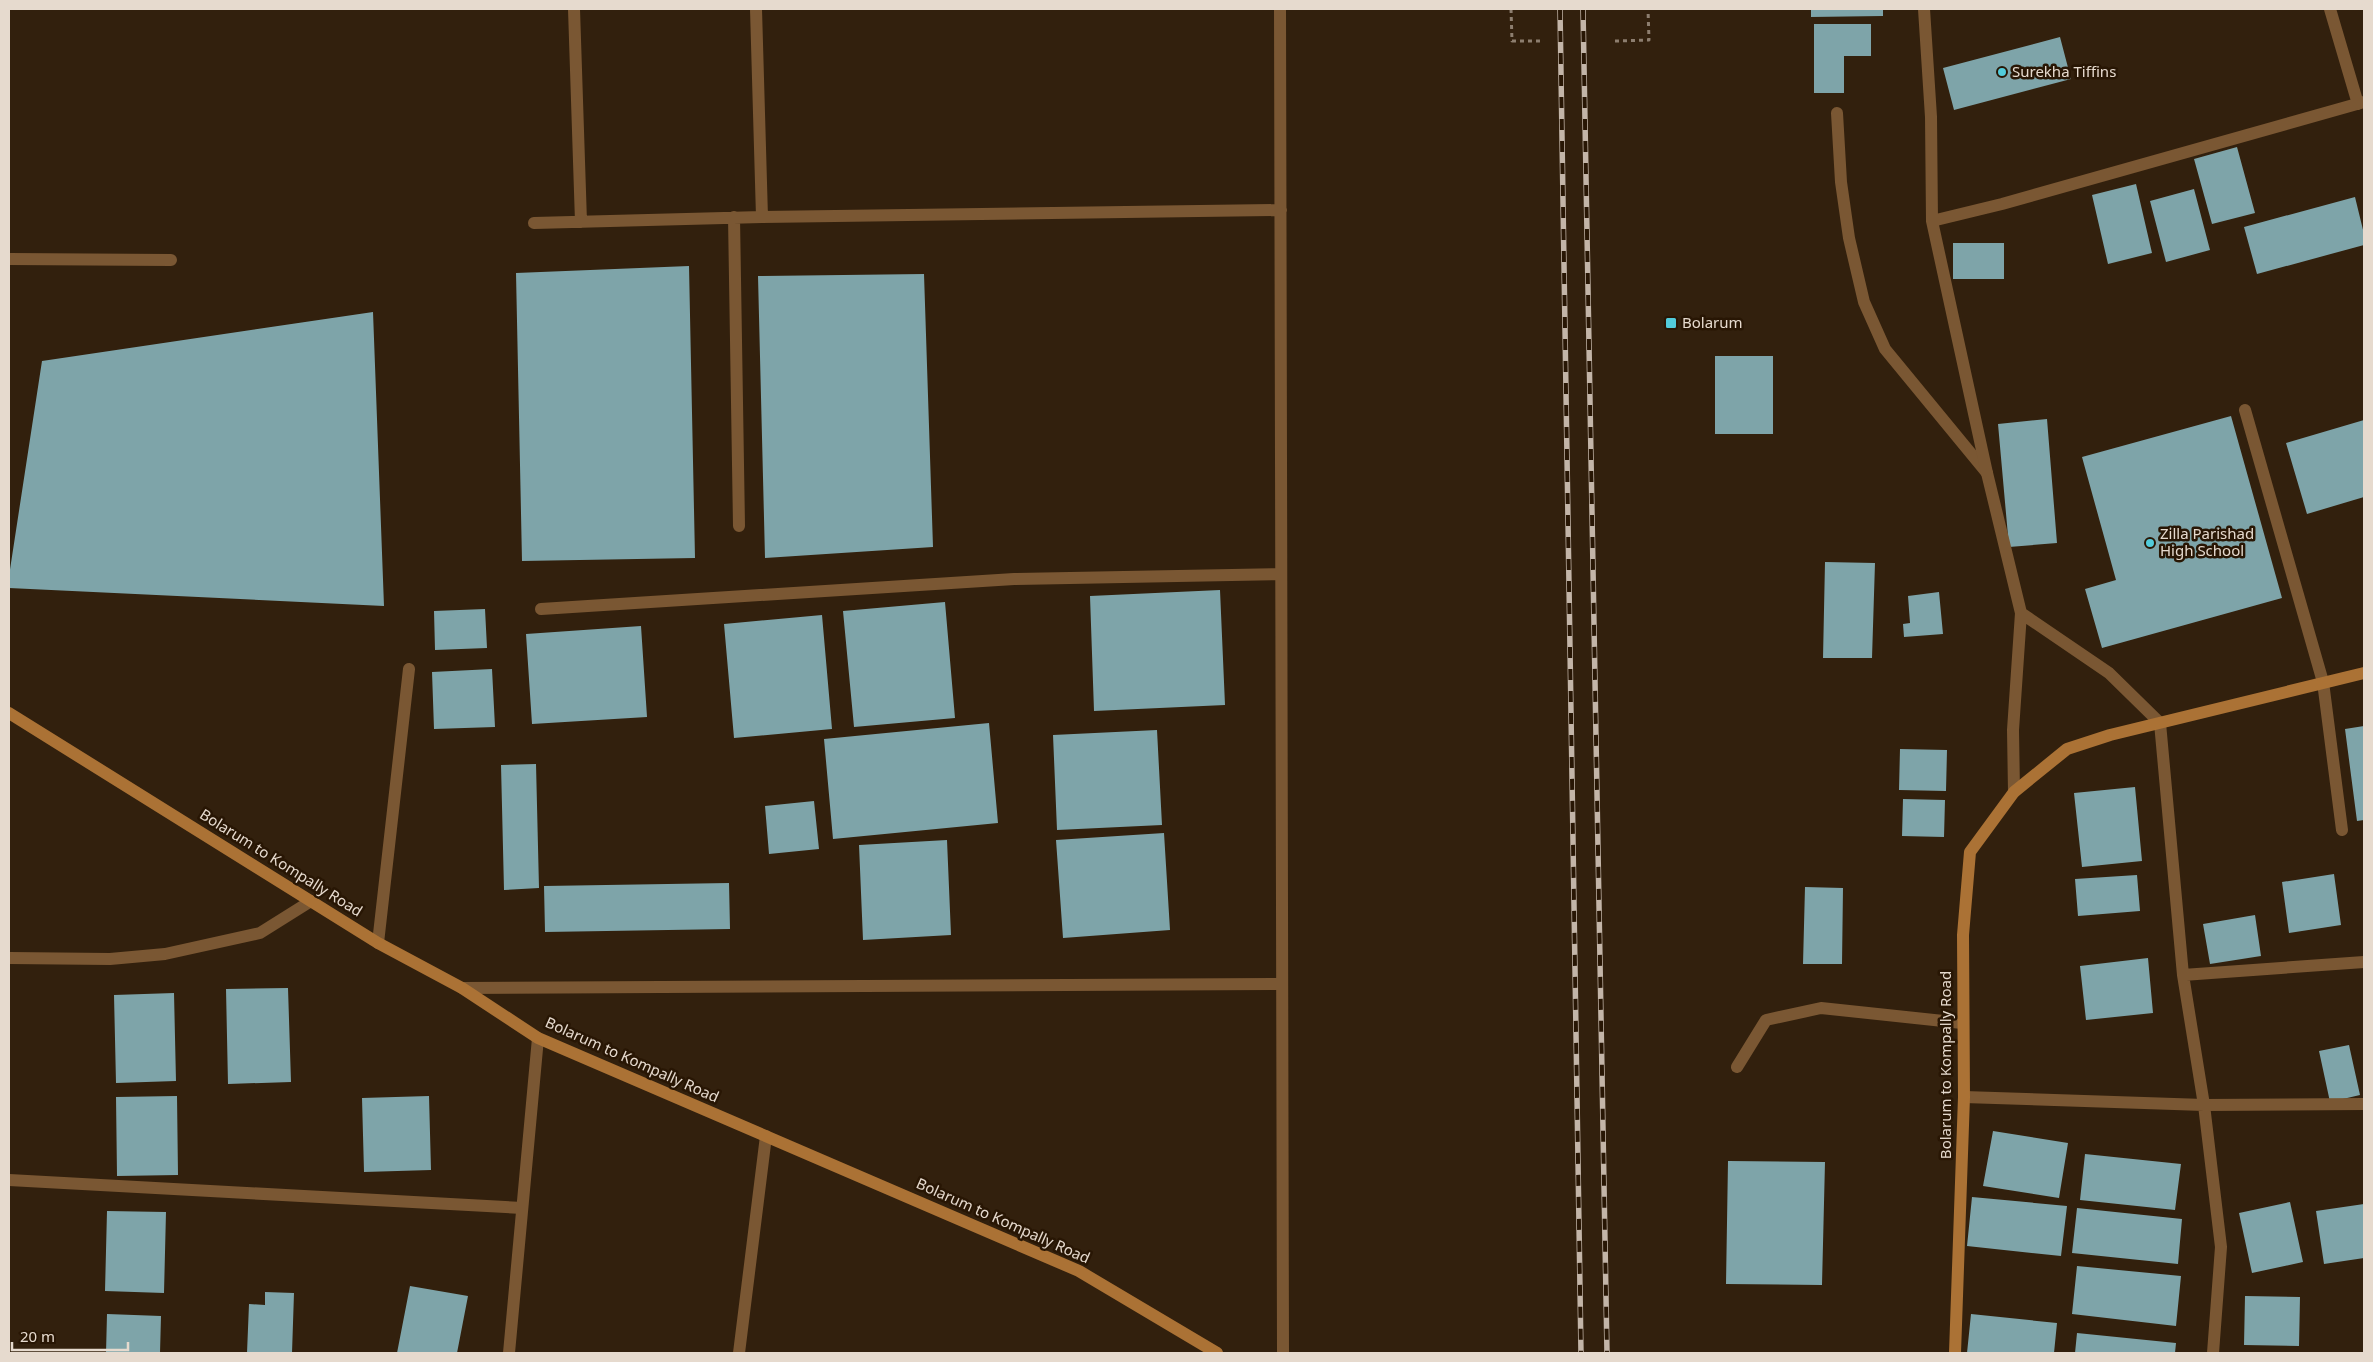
<svg xmlns="http://www.w3.org/2000/svg" width="2373" height="1362" viewBox="0 0 2373 1362" font-family="'Noto Sans',sans-serif">
<style>
.building{fill:#7ea4a9}
.lines{fill:none;stroke-linecap:round;stroke-linejoin:round}
.path{stroke:#8d7e6f;stroke-width:3;stroke-dasharray:4 4;stroke-linecap:butt}
.lane{stroke:#7a5733;stroke-width:12}
.street{stroke:#7a5733;stroke-width:12}
.secondary{stroke:#ab7235;stroke-width:12}
.rail-casing{stroke:#c3b5a8;stroke-width:5.5}
.rail{stroke:#281604;stroke-width:4;stroke-dasharray:11;stroke-linecap:butt}
.poi-dot{fill:#52cbda;stroke:#281604;stroke-width:2}
.labels{text-anchor:middle;stroke-width:5;stroke-linejoin:round;paint-order:stroke}
.poi-label{font-size:15px;fill:#e6dace;stroke:#281604;text-anchor:start}
.street-label{font-size:15px;fill:#e6dace;stroke:#281604}
</style>
<rect width="100%" height="100%" fill="#32200d"/>
<path class="building" d="M1811,9H1883V16L1811,17Z
M1814,24H1871V56H1844V93H1814Z
M2060,37L2071,79L1954,110L1943,68Z
M2237,147L2255,213L2212,224L2194,159Z
M2136,184L2152,253L2108,264L2092,195Z
M2194,189L2210,250L2166,262L2150,201Z
M2355,197L2364,234V245L2257,274L2244,227Z
M1953,243H2004V279H1953Z
M689,266L695,558L522,561L516,273Z
M924,274L933,547L765,558L758,276Z
M373,312L384,606L9,588V576L42,361Z
M1715,356H1773V434H1715Z
M2231,416L2282,598L2102,648L2085,589L2116,580L2082,457Z
M2047,419L2057,543L2009,547L1998,424Z
M2364,420V497L2307,514L2286,443Z
M1825,562L1875,563L1872,658H1823Z
M1220,590L1225,705L1094,711L1090,596Z
M1939,592L1943,634L1904,637L1903,624L1910,623L1908,596Z
M945,602L955,718L854,727L843,611Z
M485,609L487,648L435,650L434,611Z
M822,615L832,729L734,738L724,624Z
M641,626L647,717L532,724L526,634Z
M492,669L495,727L434,729L432,672Z
M989,723L998,823L833,839L824,739Z
M2364,726V820L2357,821L2345,729Z
M1157,730L1162,825L1057,830L1053,735Z
M1900,749L1947,750L1946,791L1899,790Z
M536,764L539,888L504,890L501,765Z
M2135,787L2142,861L2082,867L2074,793Z
M1903,799L1945,800L1944,837L1902,836Z
M814,801L819,849L769,854L765,806Z
M1164,833L1170,930L1063,938L1056,840Z
M947,840L951,935L863,940L859,845Z
M2334,874L2341,925L2289,933L2282,882Z
M2137,875L2140,911L2078,916L2075,879Z
M729,883L730,929L545,932L544,886Z
M1805,887L1843,888L1842,964H1803Z
M2255,915L2261,956L2210,964L2203,924Z
M2148,958L2153,1013L2086,1020L2080,966Z
M288,988L291,1082L228,1084L226,989Z
M174,993L176,1081L116,1083L114,995Z
M2349,1045L2360,1095L2330,1102L2319,1051Z
M177,1096L178,1175L117,1176L116,1097Z
M429,1096L431,1170L364,1172L362,1098Z
M1993,1131L2068,1143L2059,1198L1983,1186Z
M2085,1154L2181,1164L2175,1210L2080,1200Z
M1728,1161L1825,1162L1822,1285L1726,1284Z
M1972,1197L2067,1206L2061,1256L1967,1246Z
M2290,1202L2303,1262L2252,1273L2239,1213Z
M2364,1204V1258L2324,1264L2316,1211Z
M2077,1208L2182,1219L2178,1264L2072,1253Z
M107,1211L166,1212L164,1293L105,1291Z
M2077,1266L2181,1276L2176,1326L2072,1314Z
M410,1286L468,1296L457,1353H397Z
M265,1292L294,1293L292,1353H247L249,1304L265,1305Z
M2245,1296L2300,1297L2299,1346L2244,1345Z
M107,1314L161,1316L160,1353H106Z
M1971,1314L2057,1323L2054,1353H1967Z
M2077,1333L2176,1343L2175,1353H2075Z"/>
<g class="lines">
<path class="path" d="M1511,9L1512,41H1544
M1615,41L1649,40L1648,9"/>
<path class="lane" d="M1837,113L1841,182L1849,238L1864,302L1885,349L1987,473
M9,259L171,260
M2245,410L2323,682"/>
<path class="street" d="M574,9L581,222
M756,9L762,217
M1280,9L1283,1353
M1924,9L1931,117L1932,221L1987,473L2021,613L2013,730L2014,792
M2330,9L2358,104
M734,217L739,526
M1932,221L2002,204L2364,102
M534,223L762,217L1281,210
M541,609L1014,579L1281,574
M2021,613L2109,673L2160,723L2183,975L2204,1105L2221,1247L2213,1353
M2323,682L2342,830
M378,943L409,669
M9,958L110,959L165,954L260,933L311,901
M2183,975L2364,962
M462,988L1282,984
M1737,1067L1766,1020L1821,1008L1962,1023
M1964,1097L2204,1105L2364,1104
M9,1180L522,1208
M509,1353L538,1038
M739,1353L766,1136"/>
<path class="secondary" d="M9,713L378,943L462,988L538,1038L1079,1271L1217,1353
M1955,1353L1964,1097L1963,935L1970,852L2014,792L2067,749L2110,735L2364,673"/>
<defs>
<path id="rail" d="M1560,9L1581,1353
M1583,9L1607,1353"/>
</defs>
<use href="#rail" class="rail-casing"/>
<use href="#rail" class="rail"/>
</g>
<g class="poi-dot">
<circle cx="2002" cy="72" r="5"/>
<rect x="1665" y="317" width="12" height="12" rx="2.5"/>
<circle cx="2150" cy="543" r="5"/>
</g>
<g class="labels">
<g class="poi-label">
<text x="2012" y="77">Surekha Tiffins</text>
<text x="1682" y="328">Bolarum</text>
<text x="2160" y="539">Zilla Parishad<tspan x="2160" dy="17">High School</tspan></text>
</g>
<g class="street-label">
<text transform="translate(281 863) rotate(32)" y="5">Bolarum to Kompally Road</text>
<text transform="translate(632 1060) rotate(24)" y="5">Bolarum to Kompally Road</text>
<text transform="translate(1946 1065) rotate(-90)" y="5">Bolarum to Kompally Road</text>
<text transform="translate(1003 1221) rotate(24)" y="5">Bolarum to Kompally Road</text>
</g>
</g>
<rect width="2373" height="1362" fill="none" stroke="#e6dace" stroke-width="20"/>
<path d="M12 1342v8h116v-8" fill="none" stroke="#e6dace" stroke-width="2.5"/>
<text x="20" y="1342" font-size="15" fill="#e6dace" stroke="#281604" stroke-width="4" paint-order="stroke">20 m</text>
</svg>
